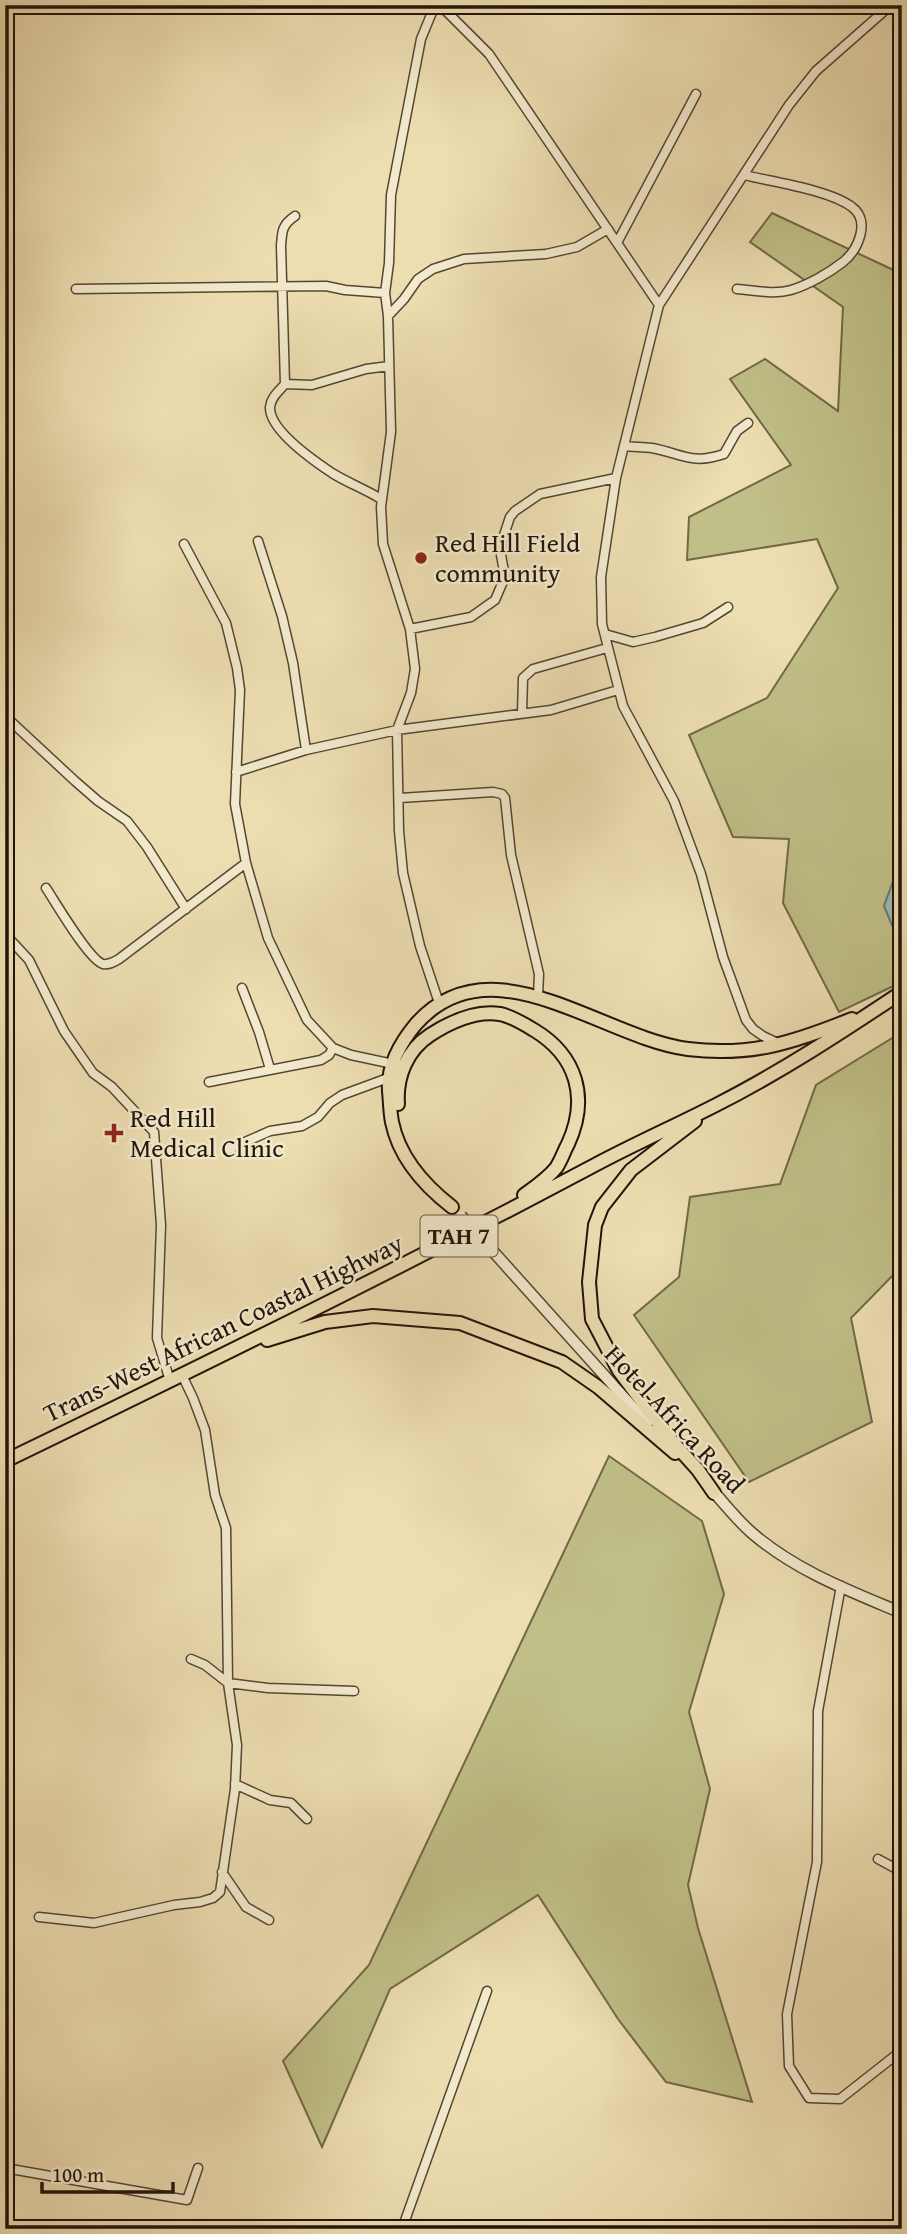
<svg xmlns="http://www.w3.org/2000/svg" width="907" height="2234" viewBox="0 0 907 2234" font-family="'Gentium Book Plus',serif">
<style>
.green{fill:#c0bf87;stroke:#706948;stroke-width:2}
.water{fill:#9abbb3;stroke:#6a786f;stroke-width:2}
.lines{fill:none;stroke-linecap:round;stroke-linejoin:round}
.minor-casing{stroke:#544633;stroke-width:11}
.tertiary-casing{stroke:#544633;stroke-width:13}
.trunk-casing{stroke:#211309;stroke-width:16}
.minor{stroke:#f3eacd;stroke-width:8}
.tertiary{stroke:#f3eacd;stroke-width:10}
.trunk{stroke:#eddeb2;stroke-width:12}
.tertiary-bridge-casing{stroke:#544633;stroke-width:13;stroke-linecap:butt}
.tertiary-bridge{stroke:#f3eacd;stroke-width:10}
.poi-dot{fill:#8f2418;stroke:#f3eacd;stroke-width:2.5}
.labels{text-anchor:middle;stroke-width:5;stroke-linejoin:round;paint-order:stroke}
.shield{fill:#f3eacd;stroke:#605444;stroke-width:2}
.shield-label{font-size:24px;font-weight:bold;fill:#211309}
.poi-label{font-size:26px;fill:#211309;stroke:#f3eacd;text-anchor:start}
.street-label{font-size:26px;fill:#211309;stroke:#f3eacd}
</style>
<rect width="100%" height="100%" fill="#eddeb2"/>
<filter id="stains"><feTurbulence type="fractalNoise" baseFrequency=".00286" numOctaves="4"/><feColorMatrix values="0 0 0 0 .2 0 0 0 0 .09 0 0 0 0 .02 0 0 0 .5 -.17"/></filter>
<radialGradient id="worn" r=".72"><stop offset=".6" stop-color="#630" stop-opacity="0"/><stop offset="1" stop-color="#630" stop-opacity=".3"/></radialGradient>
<path class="green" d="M772,213L902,274V982L839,1012L783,903L789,839L733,837L689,735L767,698L838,588L817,539L687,560L689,517L791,465L730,379L765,359L838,411L843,307L750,242Z
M902,1032V1266L851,1318L872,1422L749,1482L634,1315L679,1277L690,1197L780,1184L816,1085Z
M609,1456L702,1521L724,1594L689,1712L710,1789L688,1885L698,1928L752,2102L666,2082L618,2019L538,1895L390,1989L322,2147L283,2061L369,1965Z"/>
<path class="water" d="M902,862V985L897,988L899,942L884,906L899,865Z"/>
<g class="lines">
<defs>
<path id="minor" d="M435,5L421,39L391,195L389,263L385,293L388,316L391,432L381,507L383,544L410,629L415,669L411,693L397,730L399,831L403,873L420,946L439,1003
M440,5L489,54L659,305
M295,216C282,225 282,231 281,246L285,384L312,385L366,369L389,366
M617,243L696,94
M76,289L326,286L345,290L385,293
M737,289C754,290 774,295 791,290C808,285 829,273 843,262C858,250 871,221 852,207C830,190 773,182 744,175
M388,316L404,299L418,279L433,269L464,259L546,254L577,247L608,229
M285,384C279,391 271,397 270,407C269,430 314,461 332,473C348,483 365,489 381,499
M624,446C633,447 643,447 652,448C683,454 691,465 724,454L737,431L748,423
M258,541L282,616L293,663L306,750
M184,544L226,623L237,668L240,690L235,804L246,863L268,938L307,1020L333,1048L351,1055L393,1064
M410,629L471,617L495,600L505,577L501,555L502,541L510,517L515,511L540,494L616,478
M605,634L633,642L655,637L703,623L728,607
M522,713L523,678L533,669L607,648
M5,716L75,781L98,801L127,821L147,847L186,909
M236,772L306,750L397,730L551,710L618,690
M400,798L493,792L502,794L505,798L511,855L539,974L538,996
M46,888C56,903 89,960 103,964C109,965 114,962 119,959L246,863
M5,934L29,960L64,1031L93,1073L112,1087L154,1132L161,1225L157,1338L170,1381
M242,988L259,1032L270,1069
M780,1044L763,1036L753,1029L746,1020L723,957L701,874L674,801L623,706L602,624L601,577L616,478L659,305L789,105L816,71L891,5
M209,1082L321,1060L329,1055L333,1048
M229,1149L270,1131L302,1126L318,1117L330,1103L342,1095L388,1078
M182,1375L193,1398L205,1430L215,1495L226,1528L228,1683L268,1688L354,1691
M841,1586L818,1711L817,1862L787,2014L789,2066L809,2098L840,2099L896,2055L902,2058
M235,1784L270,1800L291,1803L307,1819
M878,1859L902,1872
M222,1872L246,1907L269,1920
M39,1917L94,1923L174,1905L200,1902L213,1898L220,1892L235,1789L237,1745L228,1683L205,1665L191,1659
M5,2168L187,2200L198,2168
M402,2229L487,1991"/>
<path id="tertiary" d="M482,1239L647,1423
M711,1489C725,1504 737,1520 752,1533C796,1571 850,1591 902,1613"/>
<path id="trunk" d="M398,1104C396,1077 407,1050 430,1035C450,1022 475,1010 500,1014C511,1016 524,1024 534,1030C577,1056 589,1098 568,1144C564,1151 561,1161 556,1168C547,1179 535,1187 524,1195
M695,1121L631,1170L602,1207L595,1225L589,1282L592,1319L619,1371L671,1440L698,1470L714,1493
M452,1207C425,1186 399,1157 392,1122C390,1112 390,1101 389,1091C387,1066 401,1042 416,1024C492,939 602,1038 688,1049C751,1057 795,1042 852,1019
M267,1340L325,1322L373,1316L460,1323L562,1362L598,1387L675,1453
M5,1461C203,1365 399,1269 593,1166C634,1144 675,1126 716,1105C781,1072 842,1032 902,992"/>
</defs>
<use href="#minor" class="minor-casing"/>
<use href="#tertiary" class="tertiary-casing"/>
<use href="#trunk" class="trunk-casing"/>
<use href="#minor" class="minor"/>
<use href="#tertiary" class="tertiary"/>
<use href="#trunk" class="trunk"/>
<defs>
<path id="tertiary-bridge" d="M461,1216L482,1239"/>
</defs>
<use href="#tertiary-bridge" class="tertiary-bridge-casing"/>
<use href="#tertiary-bridge" class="tertiary-bridge"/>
</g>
<g class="poi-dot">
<circle cx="421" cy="558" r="7"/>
<path d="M110.5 1122.5h7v7h7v7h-7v7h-7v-7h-7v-7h7z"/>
</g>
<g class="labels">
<rect class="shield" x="420.5" y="1215.5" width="77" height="41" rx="5"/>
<g class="shield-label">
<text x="459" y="1244">TAH 7</text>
</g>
<g class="poi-label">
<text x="435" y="552">Red Hill Field<tspan x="435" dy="30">community</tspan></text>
<text x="130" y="1127">Red Hill<tspan x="130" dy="30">Medical Clinic</tspan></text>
</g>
<g class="street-label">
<text transform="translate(223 1328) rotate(-26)" y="9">Trans-West African Coastal Highway</text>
<text transform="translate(675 1419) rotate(47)" y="9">Hotel Africa Road</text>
</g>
</g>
<rect width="907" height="2234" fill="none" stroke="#eddeb2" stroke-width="28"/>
<rect x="7" y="7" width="893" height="2220" fill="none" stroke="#211309" stroke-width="3.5"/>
<rect x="14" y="14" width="879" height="2206" fill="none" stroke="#211309" stroke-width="2"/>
<path d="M42 2182v10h131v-10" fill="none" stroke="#211309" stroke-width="3.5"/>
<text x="52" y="2182" font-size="21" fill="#211309" stroke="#f3eacd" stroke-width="5" paint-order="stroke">100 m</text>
<rect width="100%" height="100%" filter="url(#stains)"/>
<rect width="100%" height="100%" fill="url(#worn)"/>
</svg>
